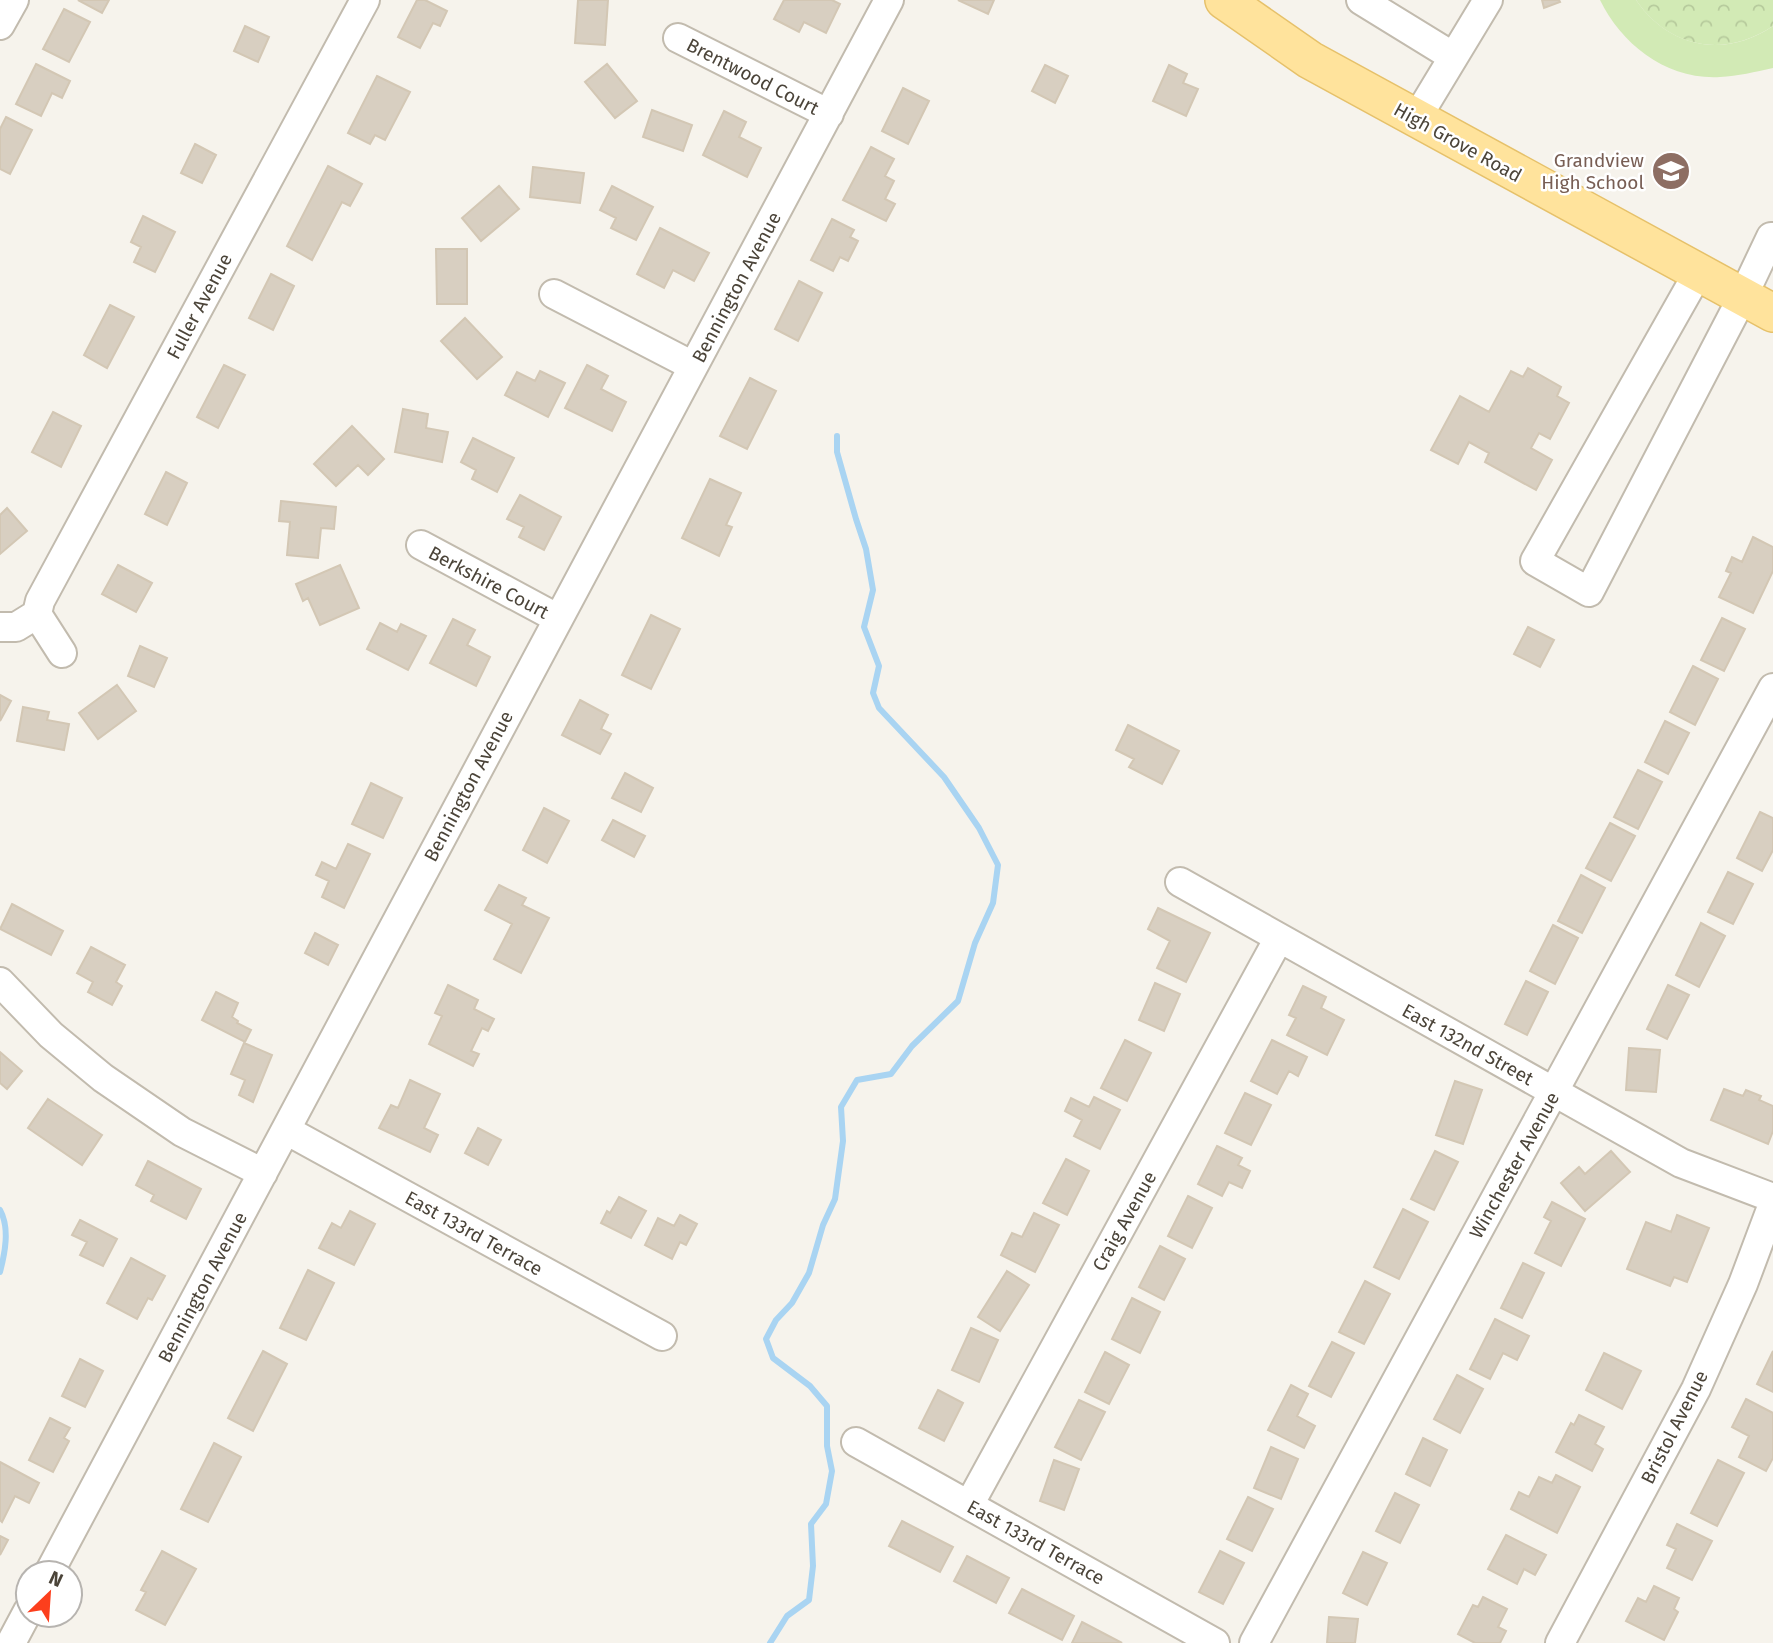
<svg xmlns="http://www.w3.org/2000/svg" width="1773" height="1643" viewBox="0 0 1773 1643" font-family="'Fira Sans',sans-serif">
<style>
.park{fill:url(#park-crowns)}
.pitch{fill:#d2eab5}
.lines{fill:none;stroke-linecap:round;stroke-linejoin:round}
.stream{stroke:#a9d4f2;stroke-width:6}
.building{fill:#d8cfc1;stroke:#d3c7b4;stroke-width:2}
.minor-casing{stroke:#c2bbae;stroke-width:32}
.major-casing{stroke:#e6c16a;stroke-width:40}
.minor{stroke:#fff;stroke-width:28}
.major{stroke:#ffe39c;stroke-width:37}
.labels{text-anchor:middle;stroke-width:5;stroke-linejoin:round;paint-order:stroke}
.street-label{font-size:19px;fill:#4b4439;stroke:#fff}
.education-label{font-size:19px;fill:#785e54;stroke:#fff;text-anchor:end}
</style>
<defs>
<pattern id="park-crowns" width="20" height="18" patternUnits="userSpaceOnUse" patternTransform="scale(1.75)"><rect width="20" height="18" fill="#d2eab5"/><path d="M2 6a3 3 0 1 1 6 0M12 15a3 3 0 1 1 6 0" fill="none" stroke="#b6ca9c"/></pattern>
</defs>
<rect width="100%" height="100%" fill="#f6f3ec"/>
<path class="park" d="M1636,0H1773V26C1724,59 1669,48 1636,0Z"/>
<path class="pitch" d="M1600,0H1636C1669,48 1725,59 1773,26V68C1755,72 1738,76 1720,77C1667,80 1622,45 1600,0Z"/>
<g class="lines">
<path class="stream" d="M0,1210C10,1228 5,1253 0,1272
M770,1643L787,1616L809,1600L813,1566L811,1524L826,1504L832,1471L827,1446V1406L810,1386L773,1358L766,1339L776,1320L792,1303L809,1273L823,1225L835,1199L843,1141L841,1107L857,1080L891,1074L912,1046L958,1001L975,943L993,903L998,865L979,828L944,777L879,708L873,693L879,666L864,627L873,590L866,549L856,519L837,452V436"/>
</g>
<path class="building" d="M78,0H109L102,13Z
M417,0H425L447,11L440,26L433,23L420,48L398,37Z
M578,0H608L605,45L575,43Z
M784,0H832L840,4L826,33L804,22L799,32L774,19Z
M958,0H994L988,14Z
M1542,0H1559L1560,2L1544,8Z
M64,9L90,22L69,62L43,49Z
M245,26L269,37L258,62L234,51Z
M36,64L70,81L62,98L52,93L41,116L16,104Z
M607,64L637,101L615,118L585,82Z
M1045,65L1068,76L1055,103L1032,91Z
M1169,65L1187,74L1183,83L1198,89L1186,116L1153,101Z
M377,76L410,92L385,140L375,135L370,144L348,133Z
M903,88L929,101L908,144L882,131Z
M652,110L692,125L683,151L643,137Z
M724,111L746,122L739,137L761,148L747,177L703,155Z
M6,117L32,130L10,174L0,169V129Z
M195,144L216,155L202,183L181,173Z
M871,147L894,159L885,176L894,181L885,199L895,204L886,221L843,200Z
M328,166L362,184L350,206L342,202L312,260L287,246Z
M533,167L584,173L580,203L530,197Z
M499,186L519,209L481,241L462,218Z
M612,186L653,207L636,240L611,228L616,218L600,210Z
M143,216L175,232L155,272L134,262L141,247L131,242Z
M832,219L854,230L850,237L858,241L848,261L840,257L833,271L811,260Z
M660,228L709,253L694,281L673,270L664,288L637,274Z
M436,249H467V304H437Z
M271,274L294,286L273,330L249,318Z
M799,281L822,293L798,341L775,329Z
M110,305L134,317L107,368L84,355Z
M465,318L502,357L477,379L441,341Z
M224,365L245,375L218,428L197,417Z
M587,365L608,376L601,389L626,402L612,431L565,408Z
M1528,368L1561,387L1557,396L1569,403L1550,439L1539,433L1531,448L1552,460L1536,490L1485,462L1489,453L1469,442L1458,464L1431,450L1460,396L1489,412L1511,371L1523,377Z
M540,371L565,383L548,417L505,395L517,372L535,381Z
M750,378L776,391L747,449L720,436Z
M403,409L428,414L426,428L448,432L442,462L395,452Z
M53,412L81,426L61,467L32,452Z
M352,426L384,459L368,475L358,465L336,486L314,464Z
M473,438L514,458L497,492L472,479L476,470L461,462Z
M166,472L187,483L167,525L145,514Z
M710,479L741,493L726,525L732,527L719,556L682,538Z
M520,495L561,517L544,550L519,537L524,527L507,519Z
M281,501L336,507L334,529L321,528L318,558L287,555L290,522L279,521Z
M7,508L27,531L0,554V515Z
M1753,537L1773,547V571L1753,613L1719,597L1731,573L1726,571L1732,557L1742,562Z
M118,565L152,583L136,612L102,594Z
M340,565L359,608L320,625L308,598L303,601L296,584Z
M651,615L680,629L651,689L622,675Z
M1722,618L1745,629L1724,671L1701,660Z
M453,619L475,630L467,645L490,657L476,686L430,663Z
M380,623L397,632L401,624L426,636L408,670L367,649Z
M1528,627L1554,640L1540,667L1514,654Z
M140,646L167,658L154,687L128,676Z
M1693,666L1718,679L1695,725L1670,712Z
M117,685L136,711L98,739L79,713Z
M0,695L11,701L0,721Z
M580,700L608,715L601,729L611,734L600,754L562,735Z
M23,707L49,712L47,720L69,724L64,750L17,741Z
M1665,721L1689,733L1668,774L1645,762Z
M1128,725L1179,751L1162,784L1129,767L1134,759L1116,750Z
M1638,770L1662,782L1638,829L1614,817Z
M625,773L653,788L641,812L612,798Z
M371,783L402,798L383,838L352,824Z
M544,808L569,821L547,863L523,850Z
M1760,812L1773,818V850L1762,871L1737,858Z
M613,820L645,836L634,857L602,840Z
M1610,823L1635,836L1611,881L1586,868Z
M348,844L370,854L344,908L322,897L329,881L316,875L322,862L336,869Z
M1728,872L1753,884L1733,924L1708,912Z
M1581,875L1605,888L1582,933L1558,921Z
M499,885L526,898L522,905L549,918L521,973L494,959L512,924L485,910Z
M12,904L63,931L51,955L0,929Z
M1158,908L1210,933L1186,982L1157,968L1170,941L1148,929Z
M1701,923L1725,936L1699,987L1676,975Z
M1553,925L1578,938L1555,984L1530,971Z
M315,933L338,945L328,965L305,953Z
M91,947L125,965L116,982L122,986L112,1005L88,992L93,982L77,973Z
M1526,981L1548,992L1527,1035L1505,1024Z
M1155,983L1180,994L1164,1031L1139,1020Z
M448,985L478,1000L474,1009L494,1019L488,1031L482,1028L471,1051L479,1054L473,1066L429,1044L442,1016L435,1013Z
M1668,985L1689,995L1667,1039L1647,1029Z
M1303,986L1326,997L1321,1008L1344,1020L1327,1055L1287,1035L1296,1018L1289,1015Z
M216,992L238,1003L232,1017L238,1021L237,1023L251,1030L245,1042L202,1020Z
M1125,1040L1151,1053L1127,1101L1101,1088Z
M1272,1040L1307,1057L1298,1076L1289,1071L1277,1094L1251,1081Z
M244,1043L272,1055L253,1102L239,1095L245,1080L231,1074Z
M1629,1048L1660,1050L1656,1092L1626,1090Z
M0,1052L22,1071L7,1089L0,1083Z
M410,1080L440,1094L424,1128L438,1135L430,1152L379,1128L391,1105L398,1108Z
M1455,1081L1482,1090L1463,1144L1436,1135Z
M1724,1089L1743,1096L1746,1090L1761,1096L1759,1100L1773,1106V1131L1768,1144L1711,1120Z
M1245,1093L1271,1105L1251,1145L1225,1133Z
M1094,1097L1120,1110L1100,1149L1074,1136L1082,1120L1065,1111L1071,1098L1089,1107Z
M48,1099L102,1135L82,1165L28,1128Z
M478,1128L501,1140L488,1165L465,1153Z
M1217,1146L1242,1158L1238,1165L1250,1171L1242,1188L1229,1182L1222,1196L1198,1184Z
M1435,1151L1458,1162L1434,1210L1411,1199Z
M1611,1151L1630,1172L1585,1211L1561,1183L1579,1167L1585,1174Z
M1066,1159L1089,1171L1067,1215L1043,1203Z
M148,1161L201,1189L186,1219L151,1201L154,1195L136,1185Z
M1188,1196L1212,1208L1192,1248L1168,1236Z
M619,1197L646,1211L631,1238L601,1223L607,1211L610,1213Z
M1552,1202L1585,1219L1561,1266L1535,1253L1551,1221L1544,1217Z
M1403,1209L1428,1222L1399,1279L1374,1267Z
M350,1211L375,1224L354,1265L319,1248L332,1223L341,1228Z
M1034,1213L1059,1225L1035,1272L1001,1255L1012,1233L1022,1237Z
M680,1215L697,1224L686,1245L680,1242L672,1259L645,1245L658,1218L674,1226Z
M1677,1215L1709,1228L1687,1282L1674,1277L1670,1286L1627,1269L1646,1222L1671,1232Z
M80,1220L117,1239L103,1266L80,1255L87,1242L72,1235Z
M1160,1246L1185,1259L1164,1300L1139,1287Z
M131,1258L165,1276L152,1300L148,1298L137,1319L107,1303Z
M1523,1263L1544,1273L1522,1318L1501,1308Z
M308,1270L334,1283L306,1340L280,1328Z
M1007,1271L1029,1285L1000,1331L978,1317Z
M1365,1281L1390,1294L1364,1344L1339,1332Z
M1132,1298L1160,1312L1140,1353L1112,1339Z
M1495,1319L1529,1336L1517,1360L1503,1353L1490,1379L1470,1369Z
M971,1328L998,1340L979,1382L952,1370Z
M1332,1342L1354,1353L1331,1397L1309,1386Z
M263,1351L287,1364L253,1431L228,1418Z
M1773,1351V1392L1757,1384Z
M1105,1352L1129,1365L1109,1404L1085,1392Z
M1604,1353L1641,1371L1622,1409L1586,1390Z
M80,1359L103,1371L85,1407L62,1396Z
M1457,1375L1483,1389L1460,1433L1434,1419Z
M1291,1385L1308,1394L1297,1416L1315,1426L1304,1448L1268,1430Z
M938,1390L963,1403L944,1441L919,1428Z
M1746,1399L1773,1413V1458L1766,1471L1739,1457L1749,1436L1732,1427Z
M1079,1400L1105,1412L1081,1460L1055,1447Z
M1579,1415L1604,1427L1595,1444L1603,1449L1592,1471L1556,1452L1571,1423L1574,1425Z
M50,1418L70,1428L64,1438L69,1441L53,1472L29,1460Z
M1423,1438L1447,1450L1430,1486L1406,1474Z
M214,1443L241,1457L208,1522L181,1509Z
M1271,1447L1298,1459L1281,1499L1254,1488Z
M1054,1460L1079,1469L1064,1510L1040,1501Z
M1718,1460L1744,1473L1717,1526L1691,1513Z
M0,1462L39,1483L29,1503L15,1496L2,1522L0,1520Z
M1556,1475L1580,1487L1557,1533L1511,1509L1519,1492L1529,1497L1539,1477L1552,1483Z
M1395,1493L1419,1505L1400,1543L1376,1531Z
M1248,1497L1273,1509L1252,1551L1227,1539Z
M902,1521L953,1547L940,1572L889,1546Z
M1677,1524L1712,1541L1692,1580L1667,1568L1676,1549L1667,1545Z
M1506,1535L1546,1555L1535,1575L1524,1569L1517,1584L1488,1569Z
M0,1536L8,1540L0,1555Z
M162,1551L196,1569L165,1625L136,1610L146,1592L141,1590Z
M1220,1551L1244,1563L1223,1604L1199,1592Z
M1363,1552L1387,1563L1367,1605L1343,1593Z
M967,1556L1009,1578L996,1603L954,1581Z
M1654,1586L1679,1598L1674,1609L1678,1612L1664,1640L1626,1621L1638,1598L1646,1602Z
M1022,1589L1074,1616L1062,1640L1009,1613Z
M1483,1597L1507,1609L1498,1627L1506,1631L1500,1643H1475L1458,1634L1473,1605L1478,1607Z
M1329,1617L1358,1619L1355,1643H1327Z
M1082,1622L1122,1643H1072Z"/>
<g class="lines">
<defs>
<path id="minor" d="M1361,0L1452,56
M0,25L14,0
M678,38L829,114
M1416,119L1488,0
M1698,273L1535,561L1589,592L1743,296L1771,237
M554,294L693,366
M421,545L557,618
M37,614L40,601L365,0
M37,614L62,653
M0,627H16L37,614
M1180,882L1681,1163L1773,1198
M0,982L51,1035L103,1078L182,1132L263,1173
M286,1130L662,1336
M856,1442L1215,1643
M969,1505L1279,938
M49,1573L889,0
M11,1643L28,1611
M1254,1643L1773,688
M1560,1643L1696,1389L1743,1284L1773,1204"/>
<path id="major" d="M1224,0L1310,60L1773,313"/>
</defs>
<use href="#minor" class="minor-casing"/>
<use href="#major" class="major-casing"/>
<use href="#minor" class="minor"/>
<use href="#major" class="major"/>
</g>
<defs>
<symbol id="school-disc" viewBox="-11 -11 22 22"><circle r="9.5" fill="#8d6e63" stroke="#fff"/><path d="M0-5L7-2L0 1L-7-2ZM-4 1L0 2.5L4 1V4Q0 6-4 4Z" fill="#fff"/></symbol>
</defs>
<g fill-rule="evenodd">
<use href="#school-disc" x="1649" y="149" width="44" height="44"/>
</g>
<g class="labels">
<g class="street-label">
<text transform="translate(753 76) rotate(27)" y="7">Brentwood Court</text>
<text transform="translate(1458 142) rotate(29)" y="7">High Grove Road</text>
<text transform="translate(736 287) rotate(-62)" y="7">Bennington Avenue</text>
<text transform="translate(199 306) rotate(-62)" y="7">Fuller Avenue</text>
<text transform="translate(489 582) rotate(28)" y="7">Berkshire Court</text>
<text transform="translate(468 786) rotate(-62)" y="7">Bennington Avenue</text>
<text transform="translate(1468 1044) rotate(29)" y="7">East 132nd Street</text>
<text transform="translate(1514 1165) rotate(-61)" y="7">Winchester Avenue</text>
<text transform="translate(1124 1221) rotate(-61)" y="7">Craig Avenue</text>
<text transform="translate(474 1233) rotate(29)" y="7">East 133rd Terrace</text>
<text transform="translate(202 1287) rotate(-62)" y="7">Bennington Avenue</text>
<text transform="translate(1674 1427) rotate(-63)" y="7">Bristol Avenue</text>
<text transform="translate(1036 1542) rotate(29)" y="7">East 133rd Terrace</text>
</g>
<g class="education-label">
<text x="1644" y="167">Grandview<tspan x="1644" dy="22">High School</tspan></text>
</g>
</g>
<g transform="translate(49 1594) rotate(25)"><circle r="33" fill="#ffffff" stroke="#b7b4b0" stroke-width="2"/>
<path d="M0-5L12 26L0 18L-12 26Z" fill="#fc3f1d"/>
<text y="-10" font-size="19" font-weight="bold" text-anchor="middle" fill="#4b4439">N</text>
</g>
</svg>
